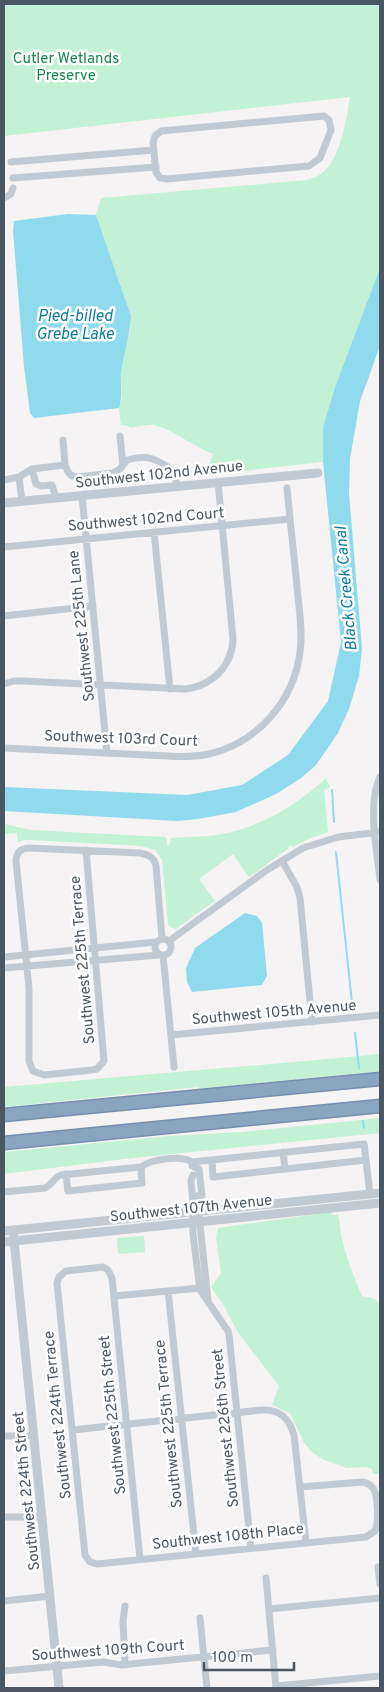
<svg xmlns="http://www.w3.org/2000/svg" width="384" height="1692" viewBox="0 0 384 1692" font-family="Overpass,sans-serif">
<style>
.green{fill:#c3f1d5}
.water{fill:#90daee}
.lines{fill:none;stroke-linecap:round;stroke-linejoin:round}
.stream{stroke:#90daee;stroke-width:2}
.motorway-casing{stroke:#7690ad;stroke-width:15}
.minor{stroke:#c1cad2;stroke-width:7}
.tertiary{stroke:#c1cad2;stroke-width:9}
.motorway{stroke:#8ba5c1;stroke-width:12}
.labels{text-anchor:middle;stroke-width:5;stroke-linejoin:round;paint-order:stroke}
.park-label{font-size:15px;fill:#17864f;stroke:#fff}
.street-label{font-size:15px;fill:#4a5661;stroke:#fff}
.water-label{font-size:16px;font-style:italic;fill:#0c7c9b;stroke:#fff}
</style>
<rect width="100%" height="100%" fill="#f5f3f3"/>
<path class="green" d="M4,4H380V150H379L380,155V268L335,387L323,427V462L205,475L213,454C192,446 175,430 154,425C147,424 137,427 130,428L128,426L121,425L119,408L122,400L121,378L125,347L130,332L131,316L96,215L101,198L307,180C311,178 317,177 321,174C341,160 346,119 350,97L4,136Z
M326,778L330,787L324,790L328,832L311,838L292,847L291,845L288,846L289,848L249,877L233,854L199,879L215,901L195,915L190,910L194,916L176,929L170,927L168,924L162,860L155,850L141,846L30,840H24L18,843L17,833L4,834L5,824L30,830L165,837L167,839V845L169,846L171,838C183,837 197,837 209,836C254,831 294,808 326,778Z
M380,1054V1071L199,1089L198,1087L4,1107V1087C129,1076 255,1066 380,1054Z
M380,1118V1133L124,1159L4,1174V1152L169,1136L241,1132Z
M331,1212L333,1215H338C340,1223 340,1231 342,1239C347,1259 354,1278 362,1296L375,1299L380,1305V1474H373L372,1469L365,1467L347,1468L324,1460L313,1453L304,1443L290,1413L272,1405L279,1386L239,1334L224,1306L211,1287L221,1273L216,1237L218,1228Z
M144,1236L145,1252L118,1254L117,1238Z"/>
<path class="water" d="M68,214L96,215L131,316C130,336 123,355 121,376C120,387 123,397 119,408L34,418L30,413L24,366L13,231L14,221Z
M380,268V346L360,401L350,459L349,493L362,649L359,676L349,709L338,733L316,765L301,778L276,794L236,812L198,819L177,821L4,811V787L187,795L242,785L288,755L328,701L341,642L323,462V427L335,387Z
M245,913L257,916L262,923L267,976L262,985L192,992L187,982L186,968L195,948Z"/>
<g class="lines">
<path class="stream" d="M332,790L334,822
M336,852L352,1003
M355,1033L359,1068
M363,1121L364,1128"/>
<defs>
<path id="motorway" d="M4,1115L380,1079
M4,1143L380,1106"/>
</defs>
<use href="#motorway" class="motorway-casing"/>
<path class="minor" d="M324,116L329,120L331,130L320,158L309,166L167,179L160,178L156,172L153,143L155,136L161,131Z
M11,162L154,150
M13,178L156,167
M4,198L11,194L13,188
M120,436L123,465
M63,440L65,465
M32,469L36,484L41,486L52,485L56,498
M19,477L22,501
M4,480L19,477L32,469L65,465L68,472L72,476L78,477L113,473L120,469L127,460C148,454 157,459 174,471L177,486
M82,496L107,753
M154,532L170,689
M4,547L290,519
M4,616L93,606
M4,684L14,681H23L185,689C212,686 232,666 233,639L218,482
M4,748L167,756C181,757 195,757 209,754C257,743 294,701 300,652C303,631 299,609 297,587C294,554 290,521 287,488
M380,777C367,804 377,850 380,880
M86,850L104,1061L97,1069L92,1070L44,1075L33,1071L29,1061V988L16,861C16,853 21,848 29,848L140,853C149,855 154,857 156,866L162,938
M282,861L297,887L300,898L312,1022
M155 947a8 8 0 1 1 16 0a8 8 0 1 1-16 0Z
M169,941L267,870L303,848L338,837L380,832
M163,955L174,1067
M4,957L156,942
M4,968L159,955
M171,1035L380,1015
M283,1152L285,1169
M212,1160L213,1177L366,1160
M192,1166L199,1169L202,1196L197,1200
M66,1174L68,1191L142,1183L141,1167
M193,1175L191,1180L193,1204V1234L200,1290L228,1331L229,1335L251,1548
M4,1192L45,1188C52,1185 54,1177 61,1175L141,1167C151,1159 181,1155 192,1162L364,1144L370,1194
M197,1196L208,1300
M168,1291L196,1554
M114,1296L200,1288
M72,1430L262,1410C280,1409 289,1418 294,1435L306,1542
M4,1436H34
M4,1517H43
M140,1559L112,1278L108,1270L103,1267L66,1271L59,1277L57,1283L85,1555L90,1562L97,1564L366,1537L375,1531C379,1523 378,1495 373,1488C370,1484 367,1483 363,1482L300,1487
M378,1567L380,1584
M266,1578L276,1688
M4,1601L50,1596
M125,1606L123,1621L125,1664
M269,1609L380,1598
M200,1618L207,1688
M4,1671L103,1662L122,1665L140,1663L273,1650
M276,1686L380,1676"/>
<path class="tertiary" d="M4,503L318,473
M13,1230L59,1688
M4,1231L380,1193
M4,1242L380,1203"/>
<use href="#motorway" class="motorway"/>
</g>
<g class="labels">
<g class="park-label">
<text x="66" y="63">Cutler Wetlands<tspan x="66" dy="17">Preserve</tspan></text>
</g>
<g class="street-label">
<text transform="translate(159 474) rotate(-6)" y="5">Southwest 102nd Avenue</text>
<text transform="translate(146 519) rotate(-5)" y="5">Southwest 102nd Court</text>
<text transform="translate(81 626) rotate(-96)" y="5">Southwest 225th Lane</text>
<text transform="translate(121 738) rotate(2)" y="5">Southwest 103rd Court</text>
<text transform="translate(82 960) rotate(-95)" y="5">Southwest 225th Terrace</text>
<text transform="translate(274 1012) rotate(-5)" y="5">Southwest 105th Avenue</text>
<text transform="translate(191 1208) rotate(-6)" y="5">Southwest 107th Avenue</text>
<text transform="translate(57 1415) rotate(-96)" y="5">Southwest 224th Terrace</text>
<text transform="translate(112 1415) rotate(-96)" y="5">Southwest 225th Street</text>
<text transform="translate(168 1424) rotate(-96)" y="5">Southwest 225th Terrace</text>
<text transform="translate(225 1428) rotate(-96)" y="5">Southwest 226th Street</text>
<text transform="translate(26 1491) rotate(-96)" y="5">Southwest 224th Street</text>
<text transform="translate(228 1536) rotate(-6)" y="5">Southwest 108th Place</text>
<text transform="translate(108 1650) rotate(-4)" y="5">Southwest 109th Court</text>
</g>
<g class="water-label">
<text x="75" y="321">Pied-billed<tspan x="75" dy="18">Grebe Lake</tspan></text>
<text transform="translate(345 589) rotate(-95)" y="6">Black Creek Canal</text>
</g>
</g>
<rect width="384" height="1692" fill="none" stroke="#4a5661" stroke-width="10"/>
<path d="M204 1662v8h90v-8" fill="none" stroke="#4a5661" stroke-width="2.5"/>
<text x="212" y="1662" font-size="15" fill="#4a5661" stroke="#ffffff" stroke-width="4" paint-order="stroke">100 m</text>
</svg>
